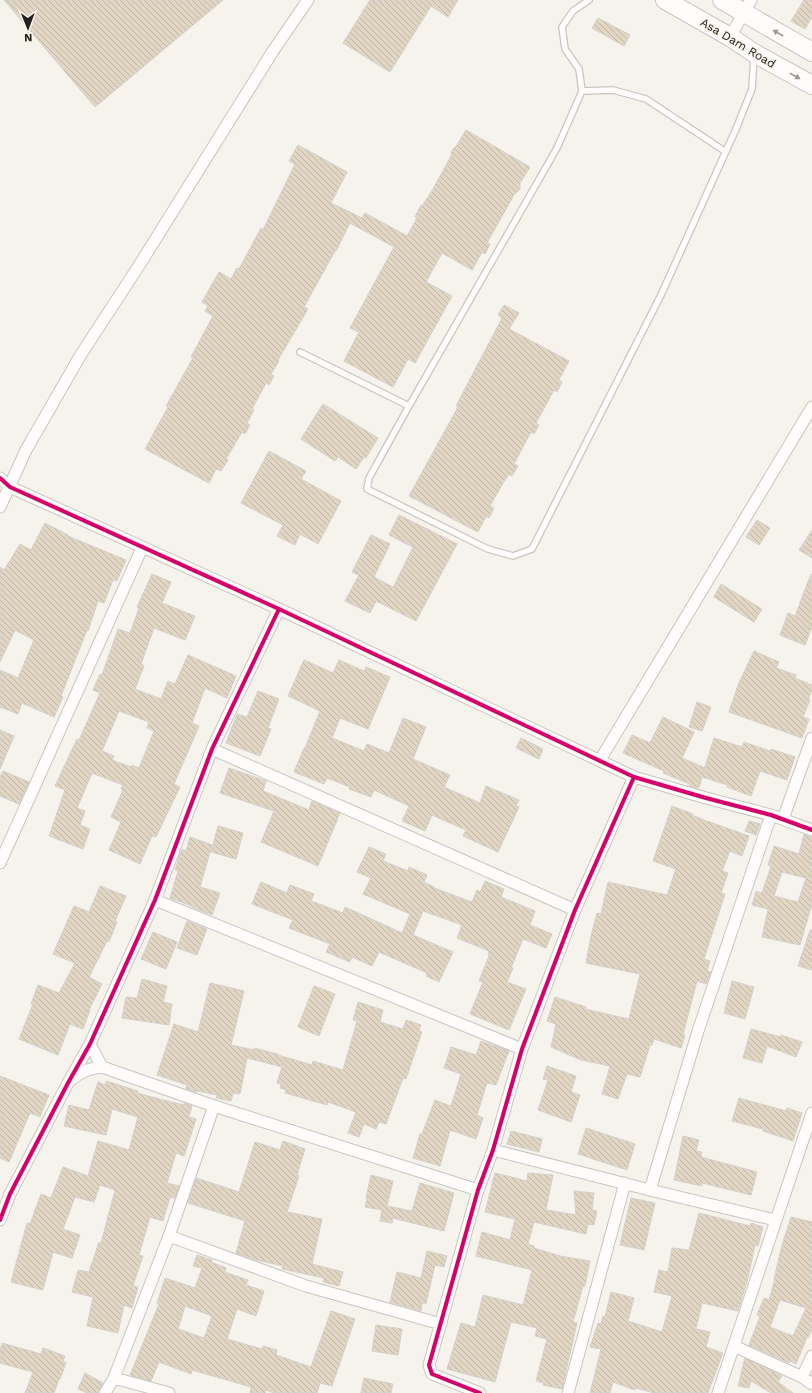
<svg xmlns="http://www.w3.org/2000/svg" width="812" height="1393" viewBox="0 0 812 1393" font-family="'Work Sans',sans-serif">
<style>
.building{fill:url(#building-back-hatch);stroke:#d3d0cc;fill-rule:evenodd}
.lines{fill:none;stroke-linecap:round;stroke-linejoin:round}
.service-casing{stroke:#c9c6c2;stroke-width:8}
.minor-casing{stroke:#c9c6c2;stroke-width:13}
.primary-casing{stroke:#c9c6c2;stroke-width:20}
.service{stroke:#fefdfc;stroke-width:5.5}
.minor{stroke:#fefdfc;stroke-width:11}
.primary{stroke:#fefdfc;stroke-width:18}
.cycleway-casing{stroke:#f9f3e9;stroke-width:6}
.cycleway{stroke:#d6006c;stroke-width:4}
.oneway{fill:#9b9a97}
.labels{text-anchor:middle;stroke-width:3;stroke-linejoin:round;paint-order:stroke}
.street-label{font-size:12px;fill:#22201c;stroke:#f9f3e9}
</style>
<defs>
<pattern id="building-back-hatch" width="6" height="6" patternUnits="userSpaceOnUse"><rect width="6" height="6" fill="#e1d6c4"/><path d="M-1 5l2 2M0 0l6 6M5-1l2 2" fill="none" stroke="#c1b7a8"/></pattern>
</defs>
<rect width="100%" height="100%" fill="#f6f2ec"/>
<path class="building" d="M4,0H223L95,107Z
M370,0H458L448,17L431,6L390,72L343,43Z
M804,0H812V17L805,29L791,21Z
M598,18L630,35L624,46L592,28Z
M466,130L530,167L520,183V189L514,195L487,243L490,244L485,254L482,252L472,270L442,253L426,282L452,296L415,363L408,359L393,387L344,361L359,332L350,328L394,247L350,223L336,251H335L304,307L308,309L278,360L279,361L271,374L274,376L269,385L266,383L252,409L254,410L247,423L250,425L245,434L242,432L226,459L228,460L221,471L216,469L209,483L145,449L168,407L166,406L193,358L191,357L213,316L205,311L208,306L202,302L219,272L231,279L237,268L239,269L261,228L263,230L295,164L289,161L298,145L347,172L331,203L362,218L365,213L407,236L417,218L415,217L421,205L422,206L432,191L451,156L452,150L457,145Z
M504,305L519,313L509,329L569,361L559,380L562,382L557,392L554,390L536,423L539,425L534,434L531,432L514,464L518,466L512,476L509,474L503,483L490,506L494,508L489,518L486,516L478,532L409,496L458,407L456,406L502,318L498,315Z
M323,404L378,438L366,458L364,457L356,469L338,457L335,461L301,439Z
M269,451L306,471L301,479L341,501L318,544L300,534L295,545L277,536L283,525L241,503Z
M399,515L457,544L416,621L376,601L370,613L345,601L359,575L352,572L371,535L390,544L374,577L393,587L394,586L413,547L389,535Z
M757,520L770,528L759,545L746,537Z
M45,523L68,535V536L126,560L117,581L113,580L104,603L98,601L88,631L87,630L61,696L63,697L54,717L22,703L18,714L0,707V670L18,678L34,640L15,630L0,662V567L4,570L20,544L31,550Z
M812,530V558L799,550Z
M152,574L171,582L162,603L195,616L185,640L154,628L141,664L144,666L135,689L161,699L168,681L175,684L188,655L236,676L227,698L205,688L192,723L199,726L174,784L180,787L156,837L152,836L140,864L109,850L121,822L111,817L123,790L121,789L123,785L92,773L77,808L85,811L80,825L90,829L83,849L49,836L65,790L55,786L77,739L79,740L100,693L93,690L100,674L102,675L118,629L130,633L139,608L137,607ZM119,711L149,722L147,728L154,731L139,768L132,765L131,767L112,760L114,756L102,751Z
M811,574L812,627L805,645L780,635L788,613L795,616Z
M721,584L762,609L754,622L714,597Z
M754,651L779,662L776,668L796,675L795,678L812,685V689L808,700H810L803,717L809,719L802,738L729,712L738,685Z
M304,660L333,673L339,660L364,671L366,667L390,677L368,729L340,718L332,738L364,751L367,744L389,753L403,718L426,727L413,759L450,775L444,787L480,803L486,786L519,800L516,806L519,807L498,852L463,836L466,830L432,815L425,831L402,821L409,806L374,790L371,797L349,789L350,787L327,778L324,784L294,772L304,748H305L320,711L288,696Z
M258,691L279,699L268,728L271,729L260,756L226,743L237,714L247,717Z
M697,702L711,707L702,731L689,727Z
M663,717L694,732L682,758L705,768L702,776L714,738L742,747L744,742L770,751L771,749L795,757L787,780L760,771L751,796L727,787L728,785L702,777L699,788L689,786L690,784L663,773L664,771L623,753L632,735L650,743Z
M0,730L14,736L0,769Z
M521,738L543,749L539,759L516,748Z
M229,768L266,781L263,791L309,810L312,801L340,813L318,866L261,842L274,811L220,793Z
M3,771L29,782L19,804L0,796V777Z
M672,806L693,814L692,815L704,820L749,836L742,856L730,851L722,871L728,873L721,893L725,894L704,959L710,961L707,971L711,972L706,984L697,981L683,1035H685L681,1048L654,1039L652,1045H650L640,1077L627,1074L618,1099L602,1094L610,1066L581,1060L551,1047L556,1024L547,1021L555,997L586,1007L585,1009L629,1019L640,974L586,963L591,936L597,913L601,914L608,882L667,895L676,869L653,861Z
M749,821L760,824L756,835L745,831Z
M218,826L243,833L236,859L211,852Z
M804,834L812,837V904L800,945L762,937L768,909L752,905L756,891L762,893L771,866L768,865L774,846L799,854ZM782,872L806,878L798,902L774,896Z
M190,837L212,845L200,887L220,893L212,915L192,907V906L170,898L178,871L175,870L180,854L182,849L186,851Z
M369,847L386,854L383,861L408,871L409,867L427,875L424,882L434,887V888L472,902L477,890L480,892L485,881L504,889L501,897L535,911L530,925L552,934L546,948L523,939L511,968H513L507,982L526,989L509,1030L470,1014L483,982L479,981L489,956L488,955L489,951L457,938L462,925L423,911L413,935L453,952L439,982L426,976L427,973L379,952L372,966L352,957L350,962L326,952L330,944L289,928L293,920L252,904L261,882L287,893L290,885L314,894L311,901L343,913L345,907L402,933L410,914L363,894L371,878L357,872Z
M100,886L126,896L115,921L117,922L109,942L107,941L89,977L102,984L89,1010H90L83,1029L70,1024L58,1055L19,1039L33,1004H31L38,985L59,993L75,963L53,954L74,906L89,912Z
M187,921L207,929L197,955L177,948Z
M810,930H812V970L798,966Z
M153,932L177,942L166,969L141,959Z
M142,979L167,986L163,1002L172,1004L169,1025L122,1018L126,997L137,998Z
M732,981L754,987L745,1019L724,1013Z
M210,983L244,991L231,1045L254,1050V1048L278,1054V1055L312,1065L313,1061L343,1070L357,1021L353,1020L358,1002L383,1010L380,1022L403,1029L406,1020L421,1025L419,1031L422,1032L406,1079L403,1078L386,1124L379,1122L376,1129L364,1124L359,1137L348,1133L356,1112L328,1102L327,1105L285,1093L286,1090L280,1088L281,1084L277,1083L282,1067L247,1058L240,1094L233,1093L231,1101L216,1098L217,1095L197,1091L196,1092L186,1089L187,1085L157,1075L174,1024L198,1032Z
M314,986L335,994L319,1036L298,1027Z
M751,1029L781,1037V1035L802,1042L796,1057L767,1046L762,1063L743,1058Z
M481,1041L509,1051L496,1085L487,1083L477,1115L483,1118L476,1139L450,1130L440,1166L413,1158L420,1134H422L435,1100L451,1106L461,1074L444,1068L451,1047L476,1055Z
M547,1066L576,1076L571,1092L580,1095L571,1122L538,1110L548,1080L543,1079Z
M0,1076L49,1095L40,1117L30,1113L9,1162L0,1158Z
M106,1081L138,1091L137,1093L175,1103L184,1105V1103L192,1106L189,1117L196,1119L184,1156L176,1153L167,1183L179,1186L175,1198L170,1197L163,1221L150,1217L139,1255L143,1256L133,1286L138,1287L132,1308L124,1305L118,1333L87,1326L93,1297L72,1292L78,1270L89,1272L99,1242L101,1243L115,1190L100,1185L94,1202L75,1197L63,1229L80,1235L72,1258L53,1252L43,1290L11,1282L27,1223L30,1224L41,1194L51,1198L63,1167L88,1176L98,1141L129,1150L138,1117L112,1109L106,1135L64,1126L69,1105L89,1110L98,1082L105,1085Z
M739,1098L786,1111L787,1108L802,1113L793,1141L763,1131V1129L732,1121Z
M586,1128L635,1144L627,1170L578,1154Z
M511,1131L542,1139L539,1152L507,1144Z
M683,1136L699,1140L696,1151L702,1152L701,1157L757,1172L751,1195L702,1183V1186L674,1180Z
M283,1141L305,1149L297,1175L299,1176L287,1212L322,1219L312,1264L343,1272L339,1286L323,1282L324,1278L282,1269L283,1266L256,1260L236,1253L245,1221L188,1203L196,1178L239,1192L255,1142L280,1150Z
M495,1173L527,1181L528,1173L553,1175L546,1210L576,1215L574,1191L594,1193L592,1210L597,1211L594,1225L588,1224L586,1234L534,1222L528,1244L534,1246V1248L560,1256L590,1261L585,1286H583L573,1322L577,1323L562,1389L543,1385L544,1383L536,1381L547,1339L535,1336L537,1328L511,1322L495,1382L447,1369L461,1323L475,1327L483,1295L523,1305L532,1270L476,1256L482,1232L510,1240L515,1219L485,1212Z
M371,1175L393,1181L387,1206L412,1211L420,1183L454,1193L444,1231L393,1218L392,1223L380,1221L382,1210L365,1207L367,1198H366Z
M631,1198L655,1203L644,1250L620,1245Z
M699,1213L750,1226L751,1223L763,1227L758,1246L755,1245L748,1278L738,1311L702,1303L696,1329L710,1332L706,1347L723,1353L708,1393H654L636,1388L635,1390L613,1382L610,1393H590L601,1349L590,1347L598,1323L601,1324L603,1316L605,1317L611,1292L634,1298L628,1321L662,1332L672,1296L654,1292L659,1270L668,1272L672,1248L689,1250Z
M791,1217L812,1222V1329L808,1338L807,1337L796,1364L790,1361L789,1363L749,1345L760,1316L757,1315L764,1298L769,1300L775,1279H774L782,1245ZM780,1300L806,1308L793,1336L770,1327Z
M427,1251L447,1256L444,1267L435,1265L426,1304L422,1303L421,1311L390,1302L397,1272L421,1278Z
M197,1255L212,1260L211,1262L226,1268L225,1272L248,1280L246,1285L264,1291L256,1316L237,1309L227,1339L262,1349L263,1346L277,1350L276,1355L311,1367L331,1311L355,1319L332,1386L320,1383L317,1393H274L266,1390L265,1393H250L251,1387L192,1370L191,1374L159,1362L151,1381L130,1375L159,1304L157,1303L165,1278L195,1288L202,1268L193,1266ZM185,1306L212,1316L204,1338L178,1329Z
M376,1325L402,1329L398,1355L372,1351Z
M2,1343L41,1354L43,1348L65,1356L63,1361L66,1363L60,1379H59L54,1393H25L33,1372L0,1363V1351Z
M745,1358L782,1376L778,1382L793,1393H771L751,1381L749,1388L738,1386Z
M85,1373L103,1383L98,1393H87L78,1389Z
M364,1378L393,1384L391,1393H361Z"/>
<g class="lines">
<defs>
<path id="service" d="M589,0L573,11L562,27L565,49L579,69L582,91L557,148L409,406L369,478L367,489L488,549L513,556L532,549L661,295L736,129L752,89L754,56
M582,91L613,90L646,99L726,152
M300,352L409,406"/>
<path id="minor" d="M730,37L751,0
M0,478L10,487L279,609L634,777L706,798L771,815L812,830
M0,507L26,450L80,356L140,264L273,51L308,0
M212,749L575,910
M600,760L812,407
M783,819L812,738
M0,863L142,548
M155,900L522,1049
M90,1044L102,1067
M71,1080C81,1072 89,1068 102,1067L214,1106L478,1190
M493,1150L650,1190L775,1220
M650,1190L698,1031L771,815
M0,1220L10,1194L68,1083L90,1044L155,900L212,749L279,609
M169,1236L306,1286L441,1324
M734,1346L802,1377L812,1384
M802,1377L812,1356
M114,1378L169,1393
M105,1393L114,1378L169,1236L214,1106
M480,1393L432,1374L429,1365L478,1190L493,1150L522,1049L575,910L634,777
M568,1393L625,1183
M718,1393L812,1113"/>
<path id="primary" d="M665,0L730,37L754,53L812,85
M722,0L812,52"/>
</defs>
<use href="#service" class="service-casing"/>
<use href="#minor" class="minor-casing"/>
<use href="#primary" class="primary-casing"/>
<use href="#service" class="service"/>
<use href="#minor" class="minor"/>
<use href="#primary" class="primary"/>
<defs>
<path id="cycleway" d="M0,478L10,487L279,609L634,777L706,798L771,815L812,830
M0,1220L10,1194L68,1083L90,1044L155,900L212,749L279,609
M480,1393L432,1374L429,1365L478,1190L493,1150L522,1049L575,910L634,777"/>
</defs>
<use href="#cycleway" class="cycleway-casing"/>
<use href="#cycleway" class="cycleway"/>
</g>
<defs><path id="oneway-solid" d="M-6-.8H1V-3.2L6.5 0L1 3.2V.8H-6Z"/></defs>
<g class="oneway">
<use href="#oneway-solid" transform="translate(778 33) rotate(-150)"/>
<use href="#oneway-solid" transform="translate(795 76) rotate(29)"/>
</g>
<g class="labels">
<g class="street-label">
<text transform="translate(738 43) rotate(31)" y="4">Asa Dam Road</text>
</g>
</g>
<g transform="translate(28 28) rotate(179)" stroke="#f9f3e9" stroke-width="3" paint-order="stroke">
<path d="M0-3L7 15L0 10L-7 15Z" fill="#22201c"/>
<text y="-6" font-size="11" font-weight="bold" text-anchor="middle" fill="#22201c">N</text>
</g>
</svg>
